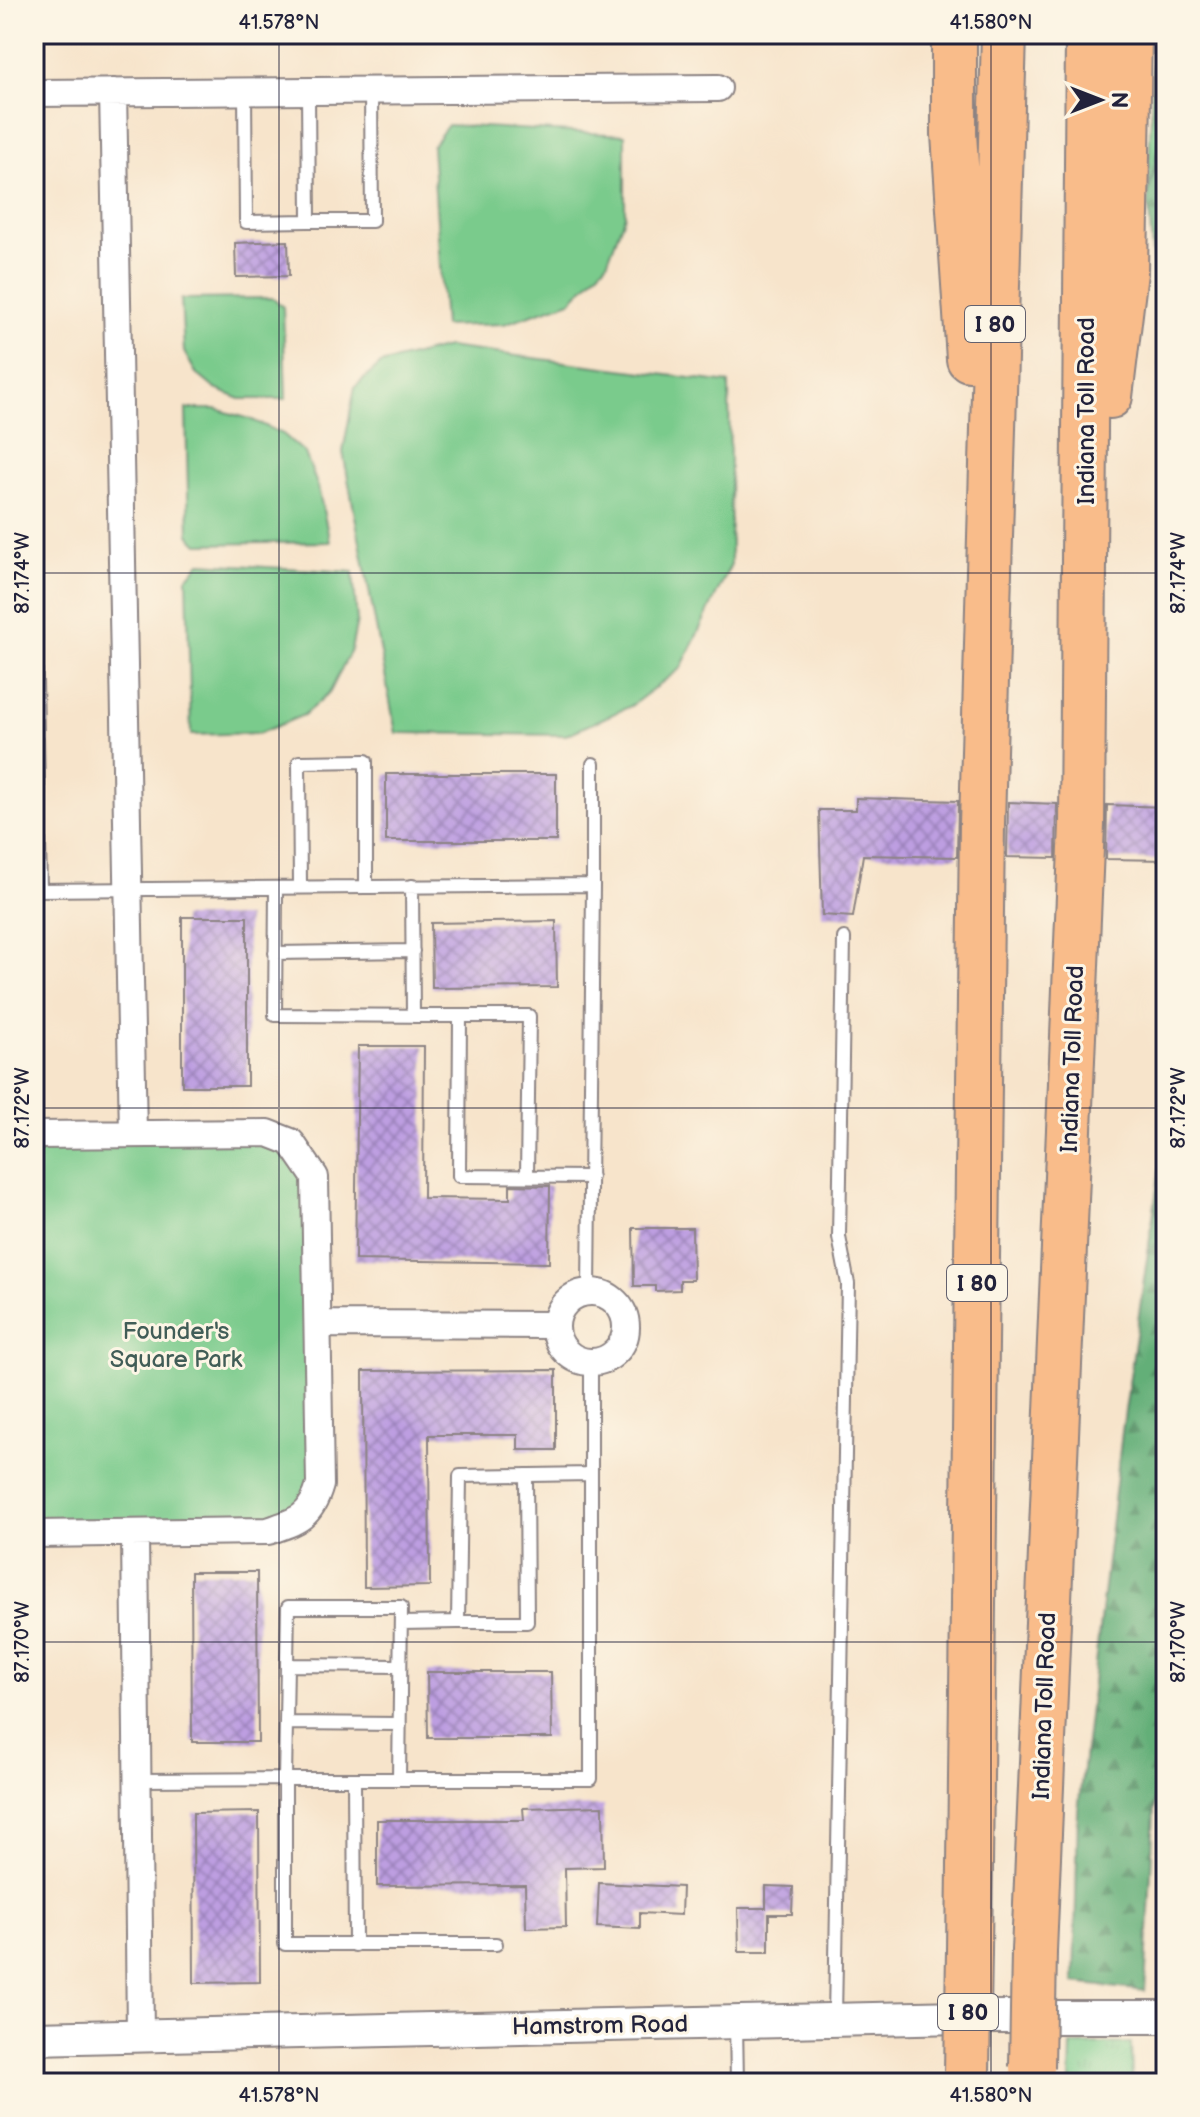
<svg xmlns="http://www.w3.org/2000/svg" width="1200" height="2117" viewBox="0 0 1200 2117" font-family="'Balsamiq Sans',sans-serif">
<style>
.grass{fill:url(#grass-tufts);stroke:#4e7664;stroke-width:2}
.forest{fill:url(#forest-firs);stroke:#42685a;stroke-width:2}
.green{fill:#7acb8c;stroke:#4e7664;stroke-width:2}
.building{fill:url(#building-cross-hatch)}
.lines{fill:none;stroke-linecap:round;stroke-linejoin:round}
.service-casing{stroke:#8c8383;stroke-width:16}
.minor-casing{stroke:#8c8383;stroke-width:30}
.tertiary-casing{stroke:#8c8383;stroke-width:36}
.motorway-casing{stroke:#8c8383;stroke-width:48}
.service{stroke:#fff;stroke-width:12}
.minor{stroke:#fff;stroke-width:26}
.tertiary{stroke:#fff;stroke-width:32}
.motorway{stroke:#f9bc8a;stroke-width:44}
.motorway-bridge-casing{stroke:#8c8383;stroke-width:48;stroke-linecap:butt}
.motorway-bridge{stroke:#f9bc8a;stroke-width:44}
.ticks{fill:none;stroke:#22223b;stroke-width:2;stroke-opacity:0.45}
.labels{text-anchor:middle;stroke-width:6;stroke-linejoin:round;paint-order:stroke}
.shield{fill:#fcf5e5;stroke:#63616e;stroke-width:2}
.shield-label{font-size:22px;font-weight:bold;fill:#22223b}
.street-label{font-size:24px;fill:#22223b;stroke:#fcf5e5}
.park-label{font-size:24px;fill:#415d57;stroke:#fcf5e5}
.neatline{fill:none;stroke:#22223b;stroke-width:3}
.ticks-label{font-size:20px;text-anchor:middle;fill:#22223b}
</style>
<defs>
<pattern id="grass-tufts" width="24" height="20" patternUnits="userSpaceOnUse" patternTransform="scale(2)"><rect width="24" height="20" fill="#7acb8c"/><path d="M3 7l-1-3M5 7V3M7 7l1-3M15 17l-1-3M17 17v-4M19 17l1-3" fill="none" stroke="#69ae7a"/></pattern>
<pattern id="forest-firs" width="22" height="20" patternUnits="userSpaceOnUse" patternTransform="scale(2)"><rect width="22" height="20" fill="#63af78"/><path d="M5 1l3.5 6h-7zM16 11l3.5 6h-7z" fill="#518e64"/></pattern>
<pattern id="building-cross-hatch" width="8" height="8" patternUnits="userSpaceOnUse" patternTransform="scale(2)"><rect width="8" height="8" fill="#bd9ee1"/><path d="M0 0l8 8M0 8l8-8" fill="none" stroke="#9980b8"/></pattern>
</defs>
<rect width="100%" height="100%" fill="#fcf5e5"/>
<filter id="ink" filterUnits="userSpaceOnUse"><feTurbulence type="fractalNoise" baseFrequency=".0125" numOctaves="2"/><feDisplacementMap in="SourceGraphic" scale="16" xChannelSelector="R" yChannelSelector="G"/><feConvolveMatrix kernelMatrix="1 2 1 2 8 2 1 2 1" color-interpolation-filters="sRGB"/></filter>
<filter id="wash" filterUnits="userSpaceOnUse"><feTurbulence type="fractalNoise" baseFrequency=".006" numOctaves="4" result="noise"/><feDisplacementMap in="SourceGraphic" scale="32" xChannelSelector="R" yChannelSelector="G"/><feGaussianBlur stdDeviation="1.8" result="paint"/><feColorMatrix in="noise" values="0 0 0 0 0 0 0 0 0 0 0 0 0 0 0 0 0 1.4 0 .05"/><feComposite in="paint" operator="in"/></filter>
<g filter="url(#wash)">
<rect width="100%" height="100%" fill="#f7e4cb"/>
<path class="grass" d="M1154,34H1166V111L1148,196Z
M1131,2043L1132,2083H1070L1071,2045Z"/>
<path class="forest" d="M1166,111V435L1148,197Z
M1166,1127V1573L1145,1991L1074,1983L1078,1811L1122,1432Z"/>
<path class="green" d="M448,125L625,135V215L607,263L571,301L504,324L444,326L432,146Z
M272,298L283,307L286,399H240L215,389L196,373L184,352L181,299Z
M447,347L729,383L731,564L681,668L631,706L566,735L396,733L343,452L355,387L381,364Z
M186,409H216L250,419L283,434L305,453L318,487L330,542L198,544L189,535Z
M200,563L353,572L357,621L351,650L330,692L304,715L260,733L191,735L187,578Z
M268,1133L306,1161L320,1485L297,1521L34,1534V1135Z"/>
<g id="blocks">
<path class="building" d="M288,241L289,276L236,277L235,243Z
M386,774H556V841H386Z
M856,798L958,801L957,857L863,855L853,917L822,915L819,810H856Z
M1008,802L1057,804L1056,858L1007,857Z
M1107,805L1166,807V860L1106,859Z
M182,917H247V1086H182Z
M556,921L557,987L432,988L431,923Z
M358,1046H424L423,1198L510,1199V1185L550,1186L549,1263L355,1260Z
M633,1228H692L693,1280H680V1290L655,1291V1286H634Z
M556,1370V1450H518V1435H429L430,1586L364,1587L363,1371Z
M191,1572H257L258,1742H192Z
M427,1672H551L552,1738H428Z
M603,1806L604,1867L565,1868L566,1927L526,1928L525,1885L377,1886V1820H524L523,1808Z
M259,1812L260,1982L194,1983L193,1813Z
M599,1883L682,1887L681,1915L640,1913V1929L597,1927Z
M766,1886L793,1887L792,1914H769V1952H739L738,1908H766Z"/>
</g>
</g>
<g filter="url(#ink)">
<use href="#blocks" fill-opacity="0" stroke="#8c8383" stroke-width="2"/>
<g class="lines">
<defs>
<path id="service" d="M245,91L246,222L309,221
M308,91L309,221H372L371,90
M34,575L40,890
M593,885V764
M412,886L413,1016
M300,887L299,762L366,761V887
M276,888L275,1015L460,1016L459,1176L591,1177
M34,890L593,885L589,1292
M275,953L413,951
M460,1016H529L527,1176
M526,1475L527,1622H458L460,1476L591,1474
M401,1623L458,1622
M287,1665L400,1666
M286,1723L400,1724
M354,1779L355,1945
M399,1779L401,1607H288L285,1779C387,1779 489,1779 591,1779V1362
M138,1780L285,1779V1944H496
M835,2017L848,1284L839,1237L844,938
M736,2022L737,2083"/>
<path id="minor" d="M113,92L133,1134
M34,93L718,88
M34,1135L268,1133L291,1142L315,1177L320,1485C311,1517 298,1521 268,1531L34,1534
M556 1327a35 35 0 1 1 70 0a35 35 0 1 1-70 0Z
M318,1324L556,1325
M135,1533L140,2036"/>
<path id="tertiary" d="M34,2038L960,2017H1166"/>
<path id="motorway" d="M954,34V134L969,359
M1110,396L1125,272L1129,34
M969,1951L982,824L1004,34
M1034,1951L1082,825L1088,34"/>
</defs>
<use href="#service" class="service-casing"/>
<use href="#minor" class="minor-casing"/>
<use href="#tertiary" class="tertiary-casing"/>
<use href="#motorway" class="motorway-casing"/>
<use href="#service" class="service"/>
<use href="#minor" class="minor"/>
<use href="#tertiary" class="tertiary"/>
<use href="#motorway" class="motorway"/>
<defs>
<path id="motorway-bridge" d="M1032,2067L1034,1951
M967,2072L969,1951"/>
</defs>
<use href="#motorway-bridge" class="motorway-bridge-casing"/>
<use href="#motorway-bridge" class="motorway-bridge"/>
</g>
</g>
<path class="ticks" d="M279,34V2083M991,34V2083M34,39H1166M34,573H1166M34,1108H1166M34,1642H1166"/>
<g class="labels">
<g class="shield">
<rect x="965" y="306" width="60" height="36" rx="6"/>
<rect x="947" y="1265" width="60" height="36" rx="6"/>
<rect x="938" y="1994" width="60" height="36" rx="6"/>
</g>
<g class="shield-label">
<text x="995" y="332">I 80</text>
<text x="977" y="1291">I 80</text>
<text x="968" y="2020">I 80</text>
</g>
<g class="street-label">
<text transform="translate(1086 411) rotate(-90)" y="8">Indiana Toll Road</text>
<text transform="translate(1072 1059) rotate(-88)" y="8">Indiana Toll Road</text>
<text transform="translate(1044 1706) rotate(-88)" y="8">Indiana Toll Road</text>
<text transform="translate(600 2025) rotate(-1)" y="8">Hamstrom Road</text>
</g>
<g class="park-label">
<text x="176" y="1339">Founder's<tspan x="176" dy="28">Square Park</tspan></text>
</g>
</g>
<rect width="1200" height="2117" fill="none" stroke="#fcf5e5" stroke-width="88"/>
<g transform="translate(1100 100) rotate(90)" stroke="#fcf5e5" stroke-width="6" paint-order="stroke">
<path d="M0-6L14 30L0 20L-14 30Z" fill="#22223b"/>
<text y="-12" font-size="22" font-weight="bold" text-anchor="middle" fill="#22223b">N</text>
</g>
<rect x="44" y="44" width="1112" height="2029" class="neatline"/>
<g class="ticks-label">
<text x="279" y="29">41.578°N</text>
<text x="991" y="29">41.580°N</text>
<text transform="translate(22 573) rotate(-90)" y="7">87.174°W</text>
<text transform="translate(1178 573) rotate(-90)" y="7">87.174°W</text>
<text transform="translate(1178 1108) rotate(-90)" y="7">87.172°W</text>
<text transform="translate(22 1108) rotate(-90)" y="7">87.172°W</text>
<text transform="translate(22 1642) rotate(-90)" y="7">87.170°W</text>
<text transform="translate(1178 1642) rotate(-90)" y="7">87.170°W</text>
<text x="279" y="2102">41.578°N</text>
<text x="991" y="2102">41.580°N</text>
</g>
</svg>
